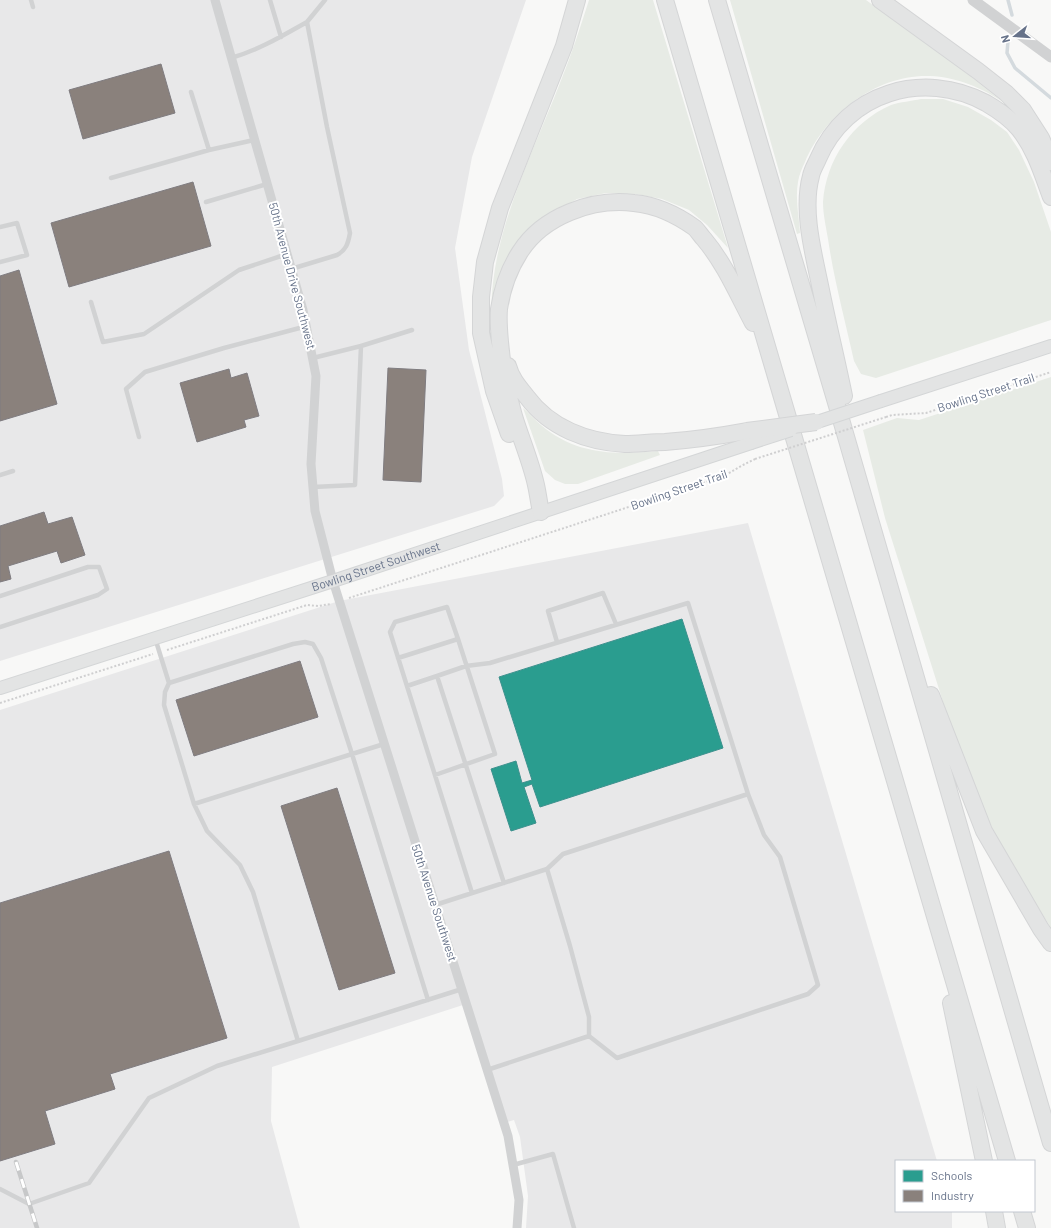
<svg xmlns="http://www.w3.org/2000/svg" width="1051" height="1228" viewBox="0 0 1051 1228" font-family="Barlow,sans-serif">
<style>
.built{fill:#e8e8e9}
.green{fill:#e7ebe5}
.schools{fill:#2a9d8f;stroke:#3c908d}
.industry{fill:#8a817c;stroke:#7f7c80}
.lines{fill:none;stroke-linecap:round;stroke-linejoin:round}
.stream{stroke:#d4dade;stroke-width:3.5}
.secondary-casing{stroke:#d4d6d7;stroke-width:14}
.motorway-casing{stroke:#d4d5d6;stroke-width:18}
.path{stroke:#cfcfd0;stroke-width:2;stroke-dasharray:2 2;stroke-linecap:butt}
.service{stroke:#d1d2d3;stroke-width:4.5}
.minor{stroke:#d1d2d3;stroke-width:9}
.tertiary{stroke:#d1d2d3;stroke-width:11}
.secondary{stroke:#e3e4e4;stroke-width:12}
.motorway{stroke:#e3e4e4;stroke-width:16}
.rail-casing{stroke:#c7c8c9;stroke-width:4.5}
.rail{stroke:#fff;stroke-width:3;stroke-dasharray:9;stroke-linecap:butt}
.secondary-bridge-casing{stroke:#d4d6d7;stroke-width:14;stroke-linecap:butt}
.motorway-bridge-casing{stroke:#d4d5d6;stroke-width:18;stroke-linecap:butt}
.path-bridge{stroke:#cfcfd0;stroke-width:2;stroke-dasharray:2 2;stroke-linecap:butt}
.secondary-bridge{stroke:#e3e4e4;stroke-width:12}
.motorway-bridge{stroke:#e3e4e4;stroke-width:16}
.labels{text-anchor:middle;stroke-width:4;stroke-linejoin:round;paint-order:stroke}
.street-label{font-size:12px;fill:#667289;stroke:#fff}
</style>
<rect width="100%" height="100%" fill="#f8f8f7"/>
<path class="built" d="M0,0H526L472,157L455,248L469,350L502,479L504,496L494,506L0,661Z
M748,523L937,1161H896V1211H952V1228H526L528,1196L520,1137L514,1120L504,1123L466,1004L272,1067L271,1121L300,1228H0V710L339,601Z"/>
<path class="green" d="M589,0H653L728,248L707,225L689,210L662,199L636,194L606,193L577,199L538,222L492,324C486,243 531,158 560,83C571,56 580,28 589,0Z
M730,0H866L969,75L1004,103C983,88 956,77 930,76C877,74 825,114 805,162C802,168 799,175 798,182C795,199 799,217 800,233L797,234Z
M921,99H943L968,107L991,120L1007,132L1019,150L1034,182L1051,232V320L876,378L861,374L854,361C845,320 834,280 828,239C826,227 823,214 823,202C826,160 852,122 891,105C900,102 912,101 921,99Z
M1051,377V928L1004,852L975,792L956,743L885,518L863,430L897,418L919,420Z
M523,408C529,413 535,420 541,425C576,455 615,455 658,451L660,455L578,484H565L555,480L545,471Z"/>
<path class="schools" d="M682,619L723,748L540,807L532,784L524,787L536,823L511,831L491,769L516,761L522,783L532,780L499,677Z"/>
<path class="industry" d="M161,64L175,113L83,139L69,90Z
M193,182L211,246L69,287L51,223Z
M19,270L57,404L0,421V276Z
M388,368L426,370L421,482L383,480Z
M229,369L231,378L247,373L259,416L244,420L246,427L197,442L180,383Z
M44,512L48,524L72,517L85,555L61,563L57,551L8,566L11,579L0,582V526Z
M300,661L318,717L194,756L176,700Z
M337,788L395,973L339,990L281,806Z
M169,851L227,1038L110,1074L115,1089L45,1111L55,1144L0,1161V903Z"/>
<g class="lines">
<path class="stream" d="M1008,0L1012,15
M1008,41L1007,53L1015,68L1051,98"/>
<defs>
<g id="secondary">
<path d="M881,401L1051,346"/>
<path id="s1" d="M0,688L333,581L751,443"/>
</g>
<path id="motorway" d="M665,0L1007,1161
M717,0L840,416L1051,1143
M880,0L978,71L1006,93L1023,110L1041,138L1051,162
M508,366C511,378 519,387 527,397C550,428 587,442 625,444C638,444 652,442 665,442C692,440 720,436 747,431
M844,396C837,362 829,329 822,295C815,259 801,212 811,176C812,170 816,164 818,159C846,93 923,69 986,103C998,110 1010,118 1019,129C1035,149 1042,173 1051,197
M509,434L494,391L481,333V297L485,262L500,208L564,46L577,0
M541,512C539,503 538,494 536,485C531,462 521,439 514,416C507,392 502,367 500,342C499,331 498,320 499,309C502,289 509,269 520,252C543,216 592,198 634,203C655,205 677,215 695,228C698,231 701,236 704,239C725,264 738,295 753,323
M931,695L984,831L1041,929L1051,943
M951,1003L984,1161
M994,1211L997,1228
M1022,1211L1027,1228"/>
</defs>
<use href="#secondary" class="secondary-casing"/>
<use href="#motorway" class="motorway-casing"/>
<path class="path" d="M886,417L892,415L926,413L1051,372
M349,598L724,476L741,466L755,459
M167,650L307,605L318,606L331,604
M0,703L153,654"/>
<path class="service" d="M31,0L33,7
M270,0L281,37
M307,22L325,0
M231,58C259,50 282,36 307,22L327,127L350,233C348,244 346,250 337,255L291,269
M191,92L209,150
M111,178L209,150L254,140
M206,202L267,184
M0,227L17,223L27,255L0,262
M91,302L103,342L144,334L239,270L287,254
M361,346L412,330
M313,358L361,346L355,485L313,487
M139,437L126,389L145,372L224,348L307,326
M0,475L13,471
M0,596L88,567H99L107,589L98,595L0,627
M155,638L169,683L293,644L305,642L313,644L321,658L352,754L384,744
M557,642L548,611L603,593L616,624
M398,658L458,639L447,607L395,622L390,632L472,893
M169,683L165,692L164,705L194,804L207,831L240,865L253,892L298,1041L462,989
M407,686L437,676
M435,775L495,754L458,639
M194,804L352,754L428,1000
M504,883L437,676L466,666L490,663L688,603L748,794L563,854L547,869
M435,905L547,869L570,946L589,1017V1036L487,1070
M589,1036L617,1058L808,994L818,985L780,857L764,835L748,794
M513,1165L553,1154L574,1228
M0,1189L29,1204L89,1183L149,1098L217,1066L298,1041"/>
<path class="minor" d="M215,0L303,310L316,376L311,464L315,511L333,581L508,1136L519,1200L517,1228"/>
<path class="tertiary" d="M973,0L1051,57"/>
<use href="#secondary" class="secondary"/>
<use href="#motorway" class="motorway"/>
<defs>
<path id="rail" d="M16,1162L37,1228"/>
</defs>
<use href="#rail" class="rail-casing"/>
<use href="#rail" class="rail"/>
<defs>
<path id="secondary-bridge" d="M808,425L881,401
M751,443L791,430"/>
<path id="motorway-bridge" d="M747,431L816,422"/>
</defs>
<use href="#secondary-bridge" class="secondary-bridge-casing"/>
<use href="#motorway-bridge" class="motorway-bridge-casing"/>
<path class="path-bridge" d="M755,459L886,417"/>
<use href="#secondary-bridge" class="secondary-bridge"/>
<use href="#motorway-bridge" class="motorway-bridge"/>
</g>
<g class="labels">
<g class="street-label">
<text transform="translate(292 276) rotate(75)" y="4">50th Avenue Drive Southwest</text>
<text transform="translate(986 393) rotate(-18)" y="4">Bowling Street Trail</text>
<text transform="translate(679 490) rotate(-19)" y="4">Bowling Street Trail</text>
<text dy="4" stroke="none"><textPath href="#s1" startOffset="395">Bowling Street Southwest</textPath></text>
<text transform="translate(434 903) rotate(72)" y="4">50th Avenue Southwest</text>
</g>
</g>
<rect x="895" y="1160" width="140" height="52" fill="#ffffff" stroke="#c2c7d0"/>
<rect x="903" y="1170" width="20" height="12" fill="#2a9d8f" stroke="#c2c7d0"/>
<text x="931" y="1180" font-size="12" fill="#667289">Schools</text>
<rect x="903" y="1190" width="20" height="12" fill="#8a817c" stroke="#c2c7d0"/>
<text x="931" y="1200" font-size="12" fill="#667289">Industry</text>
<g transform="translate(1015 36) rotate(253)" stroke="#ffffff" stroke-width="3" paint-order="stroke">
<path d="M0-3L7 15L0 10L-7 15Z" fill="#667289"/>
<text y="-6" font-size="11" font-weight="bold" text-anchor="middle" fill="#667289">N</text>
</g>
</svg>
